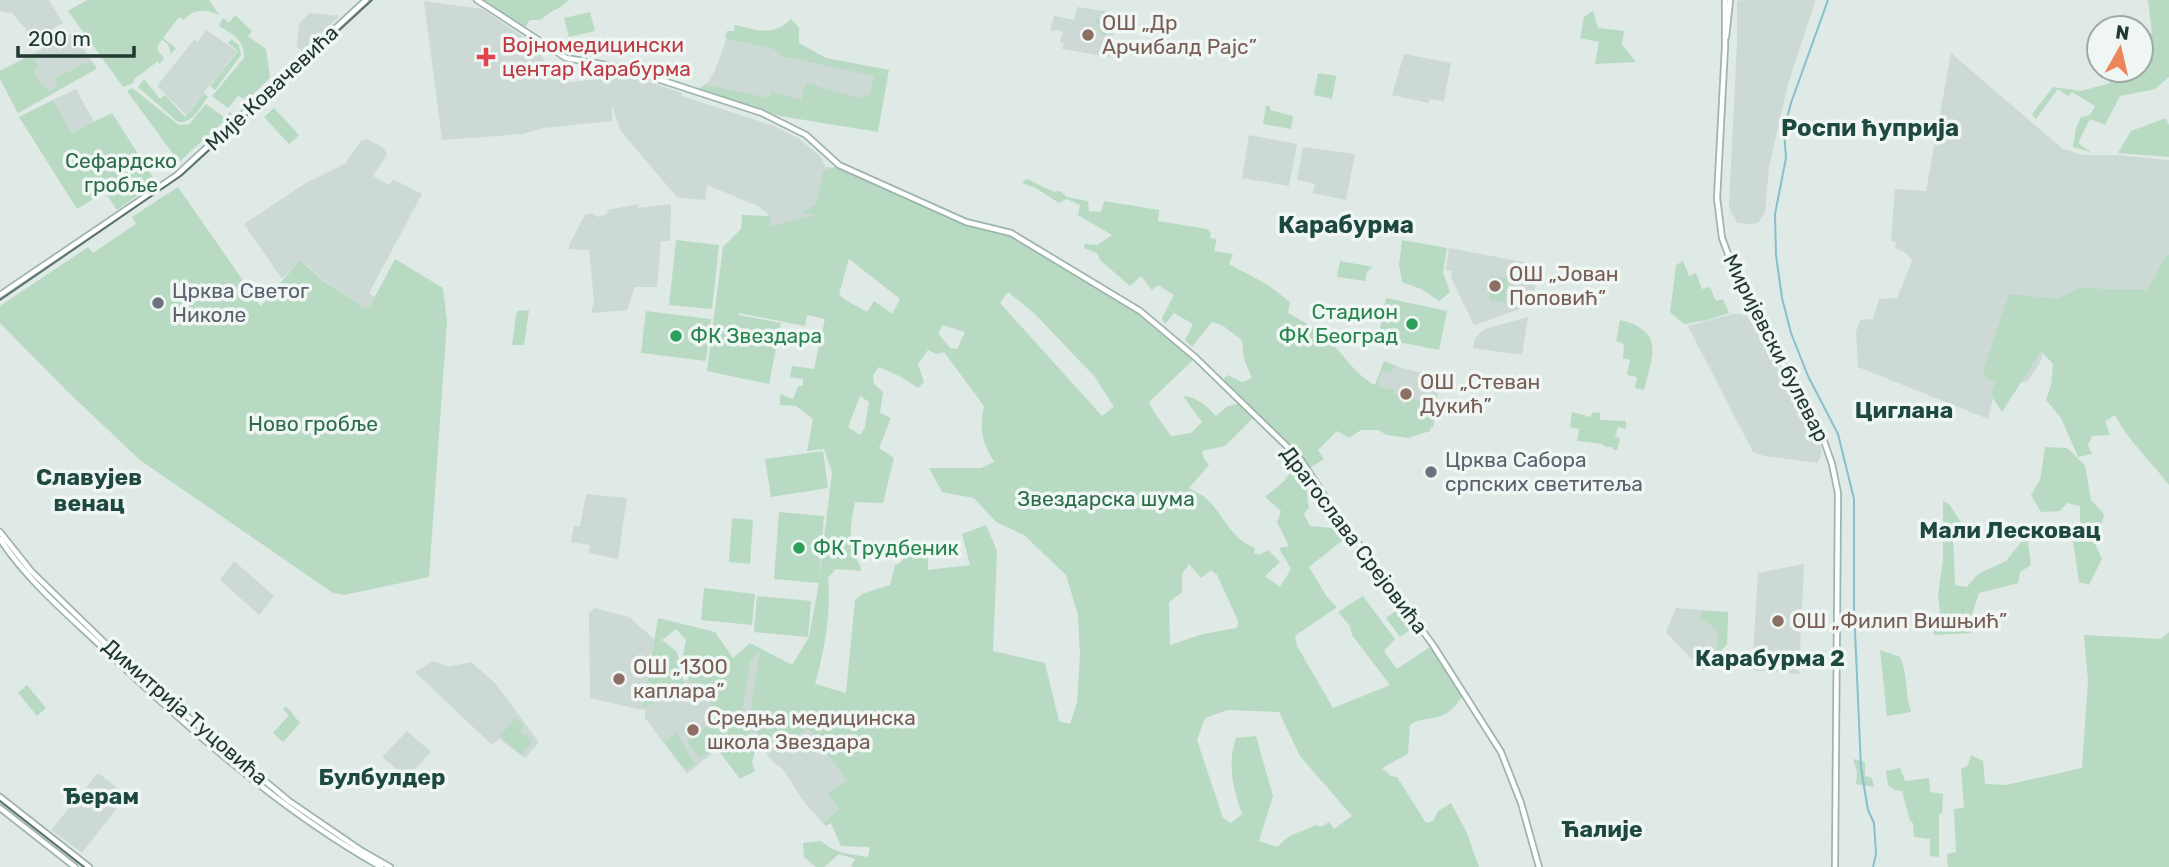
<svg xmlns="http://www.w3.org/2000/svg" width="2169" height="867" viewBox="0 0 2169 867" font-family="Rubik,sans-serif">
<style>
.built{fill:#cdd9d4}
.green{fill:#b8dac3;fill-rule:evenodd}
.lines{fill:none;stroke-linecap:round;stroke-linejoin:round}
.stream{stroke:#88bfcd;stroke-width:2}
.secondary-casing{stroke:#9eb5ae;stroke-width:8}
.secondary{stroke:#fff;stroke-width:4.5}
.tram{stroke:#5b746f;stroke-width:2}
.education-dot{fill:#8d6e63;stroke:#eff6f3;stroke-width:2.5}
.health-dot{fill:#e0444e;stroke:#eff6f3;stroke-width:2.5}
.worship-dot{fill:#6b7280;stroke:#eff6f3;stroke-width:2.5}
.leisure-dot{fill:#2e9e5b;stroke:#eff6f3;stroke-width:2.5}
.labels{text-anchor:middle;stroke-width:7;stroke-linejoin:round;paint-order:stroke}
.education-label{font-size:21px;fill:#785e54;stroke:#eff6f3;text-anchor:start}
.health-label{font-size:21px;fill:#be3a42;stroke:#eff6f3;text-anchor:start}
.street-label{font-size:21px;fill:#213833;stroke:#eff6f3}
.park-label{font-size:21px;fill:#2d6d49;stroke:#eff6f3}
.worship-label{font-size:21px;fill:#5b616d;stroke:#eff6f3;text-anchor:start}
.leisure-label{font-size:21px;fill:#27864d;stroke:#eff6f3;text-anchor:start}
.neighbourhood-label{font-size:23px;font-weight:bold;fill:#1e4941;stroke:#eff6f3}
.quarter-label{font-size:24px;font-weight:bold;fill:#1e4941;stroke:#eff6f3}
</style>
<rect width="100%" height="100%" fill="#dfe9e5"/>
<path class="built" d="M0,0H49L63,23L45,33L31,35L12,13L0,11Z
M1743,0H1815V2L1788,84L1769,167L1765,213L1758,223L1752,224L1737,223L1729,207L1737,41V1Z
M424,1L482,9L533,43L550,70L570,82L608,78L610,71L630,75L682,93V96L774,126L798,138L819,155L826,167H831L842,209L769,235L770,216L758,206L707,185L705,200L680,198L676,196L620,130L612,105V121L543,128L523,134L442,140Z
M1077,7L1116,13L1110,57L1062,49L1064,45L1060,41L1063,32L1057,30L1050,31L1054,16L1074,20Z
M309,13L340,16L302,51L297,47L299,24Z
M206,30L237,51L186,115L157,86L194,40L197,42Z
M729,32L783,52L879,73L863,127L699,88L708,82L715,70Z
M73,33L97,68L18,113L0,79V71Z
M1951,53L2063,149L2083,155H2117L2169,160V289L2057,299L2040,363L2028,381L1996,387L1988,419L1858,367L1856,332L1860,320L1873,319L1879,299L1897,298L1912,261L1906,253L1895,248L1896,242L1891,241L1895,189L1926,191Z
M1404,54L1451,63L1444,101L1430,99L1429,103L1392,95Z
M76,89L94,122L70,133L53,100Z
M1249,135L1297,144L1289,186L1242,178Z
M367,139L384,148L387,154L373,176L390,185L393,179L422,194L369,293L375,297L370,306L365,308L322,279L301,260L282,279L244,224L306,183L345,164L361,141Z
M1303,147L1355,154L1346,200L1313,193L1315,184L1297,180Z
M638,204V208L671,204L670,241H661L657,287H635L627,310L591,313L594,301L589,250L569,249V245L585,215L591,213L598,217L607,214L608,210Z
M1449,248L1539,265L1532,305L1474,325L1451,278L1452,271L1446,270Z
M1733,314L1747,315L1799,404L1820,443L1822,454L1817,463L1764,456L1753,452L1688,326Z
M1528,317L1522,355L1473,348L1475,338L1485,329Z
M1384,361L1402,368L1441,377L1433,427L1375,385Z
M586,494L627,498L618,559L589,553L590,545L571,542L574,526H580Z
M234,561L274,596L259,615L220,580Z
M1804,564L1799,674L1752,670L1758,573Z
M594,608L629,617L654,639L642,710L590,698L589,613Z
M1676,608L1728,612L1727,644L1703,671L1666,632Z
M752,647L774,659L856,773L840,809L823,823L804,802L783,769L774,763L740,722Z
M433,661L448,667L471,662L494,682L539,742L525,758L499,739L492,745L415,672Z
M693,678L735,734L687,774L645,718V703L672,684Z
M407,731L431,752L407,778L382,757Z
M98,773L127,795L82,853L51,830Z"/>
<path class="green" d="M87,0H209L219,15C206,9 193,8 184,20L179,17L163,38L176,48L171,54L168,44L162,40L158,45V51L164,58L159,64L158,61L133,80L134,83L123,87L68,11Z
M484,0H569C561,9 549,11 541,20H530L525,27Z
M2148,0H2169V77L2155,89L2120,96L2105,125L2090,119L2078,143L2091,152L2073,147L2076,128L2081,117L2090,115L2095,106L2072,92L2068,96L2058,89L2036,119L2032,114L2053,87L2081,91L2110,83L2108,70H2141V35L2152,33Z
M1102,11L1116,13L1111,35L1100,34L1101,26L1096,23V19L1101,20Z
M1593,11L1598,28L1624,31L1622,45L1636,62L1595,64L1599,42L1580,38L1584,17Z
M590,12L595,31L569,37L564,18Z
M235,15L252,31L248,36L266,49L270,78L247,100L238,96L228,108L212,96L244,58C245,40 232,34 219,26L223,18L229,23Z
M791,19L799,28V43L826,58L889,70L878,132L780,116L699,90L705,85L769,98L772,92L801,100L806,83L858,98L870,94L874,76L782,56L774,49L725,38L727,31H734L735,25C757,30 773,37 791,19Z
M231,39L239,45L241,55L215,90L210,86L238,51L228,43Z
M32,55L39,67L34,70L40,84L43,83L48,92L58,86L54,79L90,61L96,69L18,113L0,79V71Z
M1318,73L1336,76L1332,99L1314,95Z
M144,79L160,99L165,95L185,117L204,93L208,97C200,107 193,124 178,122L138,87Z
M132,88L179,125L189,124L206,104L225,118L230,112L232,114L179,162L127,91Z
M53,100L71,133L112,113L156,182L117,210L105,192L77,209L19,117Z
M1266,106H1270V110L1293,116L1291,129L1263,124Z
M274,108L299,135L289,144L264,117Z
M2166,118L2169,125V157L2118,153L2131,131Z
M838,166L966,224L1011,236L1142,314L1194,359L1149,402L1154,412L1171,436L1191,433L1202,422L1183,396C1196,396 1208,407 1216,416L1228,406L1240,403L1253,418L1225,446L1202,451L1204,459L1209,465L1189,488C1195,492 1203,495 1208,500C1225,517 1231,539 1255,548L1254,553L1259,555L1268,550L1280,562L1265,576L1280,587L1291,569L1279,548L1289,546L1277,522L1281,511L1265,497L1284,481L1299,461L1318,490L1307,499L1309,507L1304,514L1310,526L1343,529L1348,536L1309,567L1327,597L1337,607L1295,636L1297,646L1333,708L1390,685L1352,635L1350,626L1338,612L1363,596L1395,639L1384,651L1397,669L1433,645L1464,694C1456,706 1448,716 1433,718C1424,720 1418,719 1410,725L1408,754L1382,768L1391,776L1397,777L1426,823L1433,821L1438,811L1451,803L1466,831L1479,867H853L851,865L855,859L839,854L824,867H816L804,857L803,843L821,841C835,854 850,854 868,857L870,847L841,846L831,823L826,826L823,823L839,809L828,794L847,780L808,728L785,743L776,732L763,741L749,723L760,650L750,662L742,714L745,725L758,742L752,762L755,771L740,779L716,747L700,759L687,741L718,717L706,694L689,680L683,654L686,640L676,629L662,640L677,652L684,683L642,710L658,618L715,632L733,658L750,643L792,665L809,637L819,583L774,579L779,512L824,516L819,580L832,472L824,449L807,451L813,419L796,406L780,405V394L793,399L798,386H803V379L790,377L792,366L814,369L825,319L807,315L805,326L739,313L738,315L781,323L769,384L707,371L723,247L741,229L742,215L770,216V226L816,215L801,212L816,205L823,171ZM849,259L900,299L892,314L874,301L867,312L844,299L839,294ZM1008,292L1035,314L1095,377L1114,407L1102,416L1000,303ZM943,325L965,332L957,349L950,348L938,333ZM928,350L937,354L944,352L984,406C979,431 982,441 994,462L981,468H929L942,492L974,498L996,522L1024,535L1066,575L1078,615L1080,654L1077,703L1070,724L1059,721L1045,663L993,651L997,551L986,525L962,534L970,565L928,570V552H909L900,563L895,565L890,585L862,594L855,600L846,693L815,684C825,648 831,614 828,578L836,569L860,571L861,568C848,542 849,531 855,502L883,503L894,458L879,448L891,418L880,413L883,392L874,384L873,375L879,367L899,376L918,388L924,382L918,364ZM860,396L869,402L865,427L860,435L848,427ZM1189,564L1201,578L1211,570L1217,575L1238,621L1237,628L1203,634L1170,645L1169,602L1182,592V574ZM1228,710L1279,712L1300,756L1352,816L1334,829L1329,822L1321,827L1315,825C1299,834 1290,832 1278,847L1259,841L1273,796L1256,736L1236,738C1227,765 1233,788 1242,814L1231,823L1223,818L1197,740L1205,718Z
M1027,179L1054,192L1060,191L1067,197L1088,201L1089,211L1101,212L1104,201L1159,210L1158,221L1207,229L1211,233L1210,238L1217,239L1214,251L1233,254L1229,264L1268,285L1290,302L1288,313C1299,319 1312,326 1322,334C1341,349 1354,375 1375,385L1384,361L1396,366L1389,373L1381,372L1378,387L1395,390V394L1404,396L1402,405L1404,406L1406,398L1425,401L1426,404L1427,402L1437,403L1433,427L1430,428V431L1408,438L1387,435L1378,430H1361L1349,438L1337,431L1318,450L1324,459L1310,468L1299,453L1223,379L1228,375L1242,382L1252,378L1244,359L1242,340L1222,325L1212,322L1192,347L1185,340L1193,324L1174,313L1165,324L1162,318L1174,295L1158,285L1152,290L1141,276L1130,286L1100,260L1097,253L1084,248L1085,244L1097,245L1112,235L1078,215L1080,205L1067,199L1059,203L1034,187L1022,183Z
M178,187L244,282L245,288L261,306L300,260L322,280L365,308L370,306L395,259L443,288L447,321L429,577L344,595L333,593L140,460L69,393L0,323V306L88,247L93,253L136,224L132,217Z
M676,240L719,245L712,309L669,305Z
M1402,240L1447,248L1443,272L1450,292L1439,301L1421,289L1402,282L1399,265Z
M2167,255H2169V485C2151,461 2128,441 2115,415L2105,421L2110,435L2092,436L2088,445L2092,454L2078,457L2061,418L2046,400L2051,386L2053,364L2041,351L2002,412L1991,395L1995,383L1985,377L1984,369L2009,294L2057,299L2079,288L2147,290Z
M1340,261L1373,267L1367,272L1365,281L1337,277Z
M1683,261L1689,276L1696,273L1702,289L1710,287L1716,301L1723,299L1729,313L1708,320L1684,324L1670,312L1676,265Z
M1492,276L1508,278L1505,302L1489,300Z
M1386,298L1447,311L1439,350L1378,338Z
M529,310L524,345H512L516,315L518,311Z
M646,311L711,319L706,361L641,353Z
M1620,320C1666,331 1652,357 1644,390L1635,388L1637,377L1627,375L1630,360L1623,358L1624,344L1616,341Z
M1572,412L1590,417L1593,412L1600,413V420L1626,421V429L1618,427L1615,437L1620,438L1617,450H1613V447H1606L1602,444L1577,441L1579,429L1570,427Z
M2045,447L2067,448L2085,465L2091,500L2104,514L2096,546L2102,559L2089,585L2079,582L2072,534L2080,523V506L2067,503L2060,511L2041,512L2031,495L2040,480Z
M823,451L828,488L771,497L765,459Z
M1943,501L1949,504L1967,531L1953,535L1955,585L1967,587L1978,574L2006,561L2027,535L2031,565L2020,572L2018,583L1979,593L1971,617V633L1934,635V629L1940,613L1938,595L1943,560Z
M732,518L753,520L750,564L729,562Z
M704,588L755,594L752,625L701,620Z
M757,596L811,601L808,637L754,632Z
M1397,610L1411,629L1400,637L1386,618Z
M1704,611L1728,612L1727,644L1716,656L1718,632L1710,624L1700,620L1701,613Z
M2169,632V867H1948L1947,854L1956,852L1954,809L1964,808L1961,769L1968,765L1971,755L1983,761L1985,784L2006,785L2082,768L2088,681L2084,635L2161,639Z
M1880,650L1900,657C1908,674 1905,694 1911,712L1887,716Z
M27,685L46,708L37,716L18,693Z
M286,706L300,723L283,742L273,733L289,715L283,709Z
M515,718L524,726L520,731L532,742L521,755L500,736Z
M676,733L695,764L686,770L664,742Z
M1853,759L1865,762V776L1872,778L1874,787L1856,784L1857,772Z
M1900,768L1905,781L1929,778L1930,792L1943,794L1942,814L1939,813V857L1930,856V839L1914,837L1913,823L1910,821L1902,791L1894,790L1888,785L1886,771Z"/>
<g class="lines">
<path class="stream" d="M1828,0L1791,103L1784,130L1786,158L1775,214L1776,255L1782,298L1791,333L1808,376L1838,434L1854,499V608L1861,768L1868,810L1874,823L1876,854L1873,867"/>
<defs>
<path id="secondary" d="M477,0L566,58L624,68L762,113L806,135L839,165L966,222L1011,233L1140,311L1196,358L1301,460L1333,509L1433,645L1501,752L1521,803L1539,867
M1725,0V47L1717,198L1722,238L1738,280L1823,438L1832,464L1838,493L1835,867
M1726,37L1730,0
M0,295L177,175L366,0
M0,532L31,571L140,677L289,801L362,851L390,867
M0,539C27,580 66,613 102,647C187,727 278,809 381,867
M0,797L89,867
M0,808L75,867"/>
</defs>
<use href="#secondary" class="secondary-casing"/>
<use href="#secondary" class="secondary"/>
<path class="tram" d="M0,300L182,175L372,0
M0,801L84,867"/>
</g>
<g class="education-dot">
<circle cx="1088" cy="35" r="7"/>
<circle cx="1495" cy="286" r="7"/>
<circle cx="1406" cy="394" r="7"/>
<circle cx="1778" cy="621" r="7"/>
<circle cx="619" cy="679" r="7"/>
<circle cx="693" cy="730" r="7"/>
</g>
<path class="health-dot" d="M482.5 46.5h7v7h7v7h-7v7h-7v-7h-7v-7h7z"/>
<g class="worship-dot">
<circle cx="158" cy="303" r="7"/>
<circle cx="1431" cy="472" r="7"/>
</g>
<g class="leisure-dot">
<circle cx="1412" cy="324" r="7"/>
<circle cx="676" cy="336" r="7"/>
<circle cx="799" cy="548" r="7"/>
</g>
<g class="labels">
<g class="education-label">
<text x="1102" y="30">ОШ „Др<tspan x="1102" dy="24">Арчибалд Рајс”</tspan></text>
<text x="1509" y="281">ОШ „Јован<tspan x="1509" dy="24">Поповић”</tspan></text>
<text x="1420" y="389">ОШ „Стеван<tspan x="1420" dy="24">Дукић”</tspan></text>
<text x="1792" y="628">ОШ „Филип Вишњић”</text>
<text x="633" y="674">ОШ „1300<tspan x="633" dy="24">каплара”</tspan></text>
<text x="707" y="725">Средња медицинска<tspan x="707" dy="24">школа Звездара</tspan></text>
</g>
<g class="health-label">
<text x="502" y="52">Војномедицински<tspan x="502" dy="24">центар Карабурма</tspan></text>
</g>
<g class="street-label">
<text transform="translate(272 88) rotate(-43)" y="7">Мије Ковачевића</text>
<text transform="translate(1776 348) rotate(63)" y="7">Миријевски булевар</text>
<text transform="translate(1354 540) rotate(53)" y="7">Драгослава Срејовића</text>
<text transform="translate(185 712) rotate(41)" y="7">Димитрија Туцовића</text>
</g>
<g class="park-label">
<text x="121" y="168">Сефардско<tspan x="121" dy="24">гробље</tspan></text>
<text x="313" y="431">Ново гробље</text>
<text x="1106" y="506">Звездарска шума</text>
</g>
<g class="worship-label">
<text x="172" y="298">Црква Светог<tspan x="172" dy="24">Николе</tspan></text>
<text x="1445" y="467">Црква Сабора<tspan x="1445" dy="24">српских светитеља</tspan></text>
</g>
<g class="leisure-label">
<text x="1398" y="319" text-anchor="end">Стадион<tspan x="1398" dy="24">ФК Београд</tspan></text>
<text x="690" y="343">ФК Звездара</text>
<text x="813" y="555">ФК Трудбеник</text>
</g>
<g class="neighbourhood-label">
<text x="1904" y="418">Циглана</text>
<text x="89" y="485">Славујев<tspan x="89" dy="26">венац</tspan></text>
<text x="2010" y="538">Мали Лесковац</text>
<text x="1770" y="666">Карабурма 2</text>
<text x="382" y="785">Булбулдер</text>
<text x="101" y="804">Ђерам</text>
<text x="1602" y="837">Ћалије</text>
</g>
<g class="quarter-label">
<text x="1870" y="136">Роспи ћуприја</text>
<text x="1346" y="233">Карабурма</text>
</g>
</g>
<g transform="translate(2120 49) rotate(8)"><circle r="33" fill="#eff6f3" stroke="#9daaa6" stroke-width="2"/>
<path d="M0-5L12 26L0 18L-12 26Z" fill="#ec855a"/>
<text y="-10" font-size="19" font-weight="bold" text-anchor="middle" fill="#213833">N</text>
</g>
<path d="M18 46v10h116v-10" fill="none" stroke="#213833" stroke-width="3.5"/>
<text x="28" y="46" font-size="21" fill="#213833" stroke="#eff6f3" stroke-width="5" paint-order="stroke">200 m</text>
</svg>
